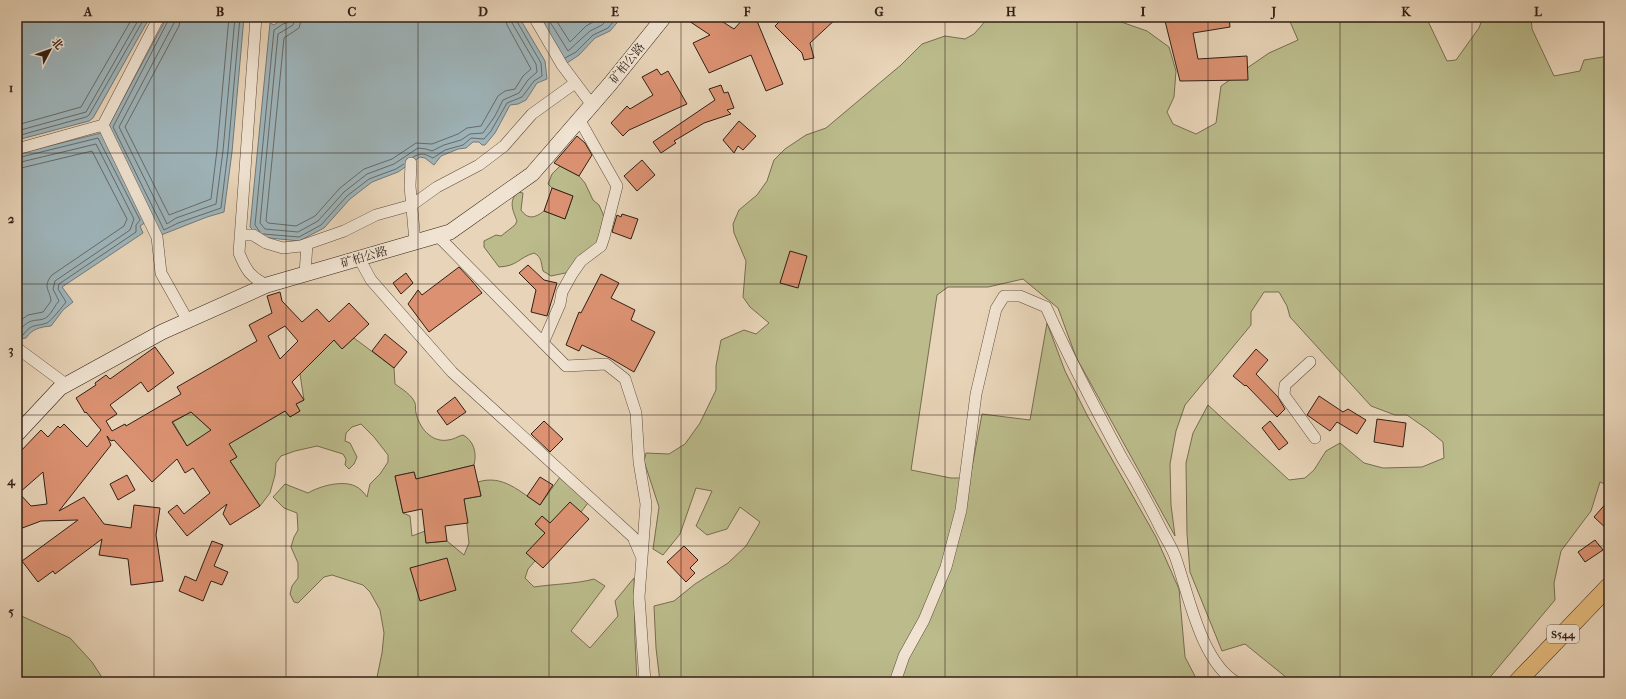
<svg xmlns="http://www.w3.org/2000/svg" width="1626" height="699" viewBox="0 0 1626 699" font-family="'IM FELL French Canon','Noto Serif SC',serif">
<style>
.green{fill:#bbbb8b;stroke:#766d50}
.water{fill:#9eb5bb;stroke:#727979}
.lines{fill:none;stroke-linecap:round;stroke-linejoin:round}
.shore{stroke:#686a68;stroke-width:1}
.building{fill:#dc9272;stroke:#311f15;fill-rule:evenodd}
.street-casing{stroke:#5f4c3e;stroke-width:12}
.secondary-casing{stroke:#311f15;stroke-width:16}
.primary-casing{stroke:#311f15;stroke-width:18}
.street{stroke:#f0e3d1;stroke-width:11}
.secondary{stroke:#f0e3d1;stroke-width:15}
.primary{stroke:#e4ba7c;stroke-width:17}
.grid{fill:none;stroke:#311f15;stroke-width:1;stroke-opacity:0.55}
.labels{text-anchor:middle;stroke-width:3;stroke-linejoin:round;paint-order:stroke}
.shield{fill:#f0e3d1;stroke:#6a5a4d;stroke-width:1}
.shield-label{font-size:11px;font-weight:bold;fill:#311f15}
.street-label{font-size:12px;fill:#311f15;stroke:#f0e3d1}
.neatline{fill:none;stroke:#311f15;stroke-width:1.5}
.grid-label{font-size:13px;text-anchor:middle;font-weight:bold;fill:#311f15}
</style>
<rect width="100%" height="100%" fill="#e8d4b8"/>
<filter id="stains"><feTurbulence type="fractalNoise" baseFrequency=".005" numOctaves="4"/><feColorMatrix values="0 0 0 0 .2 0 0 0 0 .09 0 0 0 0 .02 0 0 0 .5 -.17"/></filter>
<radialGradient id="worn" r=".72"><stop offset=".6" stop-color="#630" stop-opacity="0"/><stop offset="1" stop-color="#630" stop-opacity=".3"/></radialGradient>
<path class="green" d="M989,17H1107L1147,31L1169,47L1176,71L1174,97L1167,112L1173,124L1196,134L1216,123L1221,86L1269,53L1298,40L1288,17H1426L1447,61L1456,60L1479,28L1483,17H1531L1532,29L1554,76L1580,71L1584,60L1609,56V486L1600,482L1591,511L1561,551L1554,583L1555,600L1486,682H1292L1245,644L1222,651L1190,572L1187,534L1186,463L1193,433L1208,405L1289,480L1305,478L1314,470L1326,451L1340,443L1364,463L1383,468L1422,467L1444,458L1443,442L1427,429L1407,415H1395L1371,406L1290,317L1287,306L1279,292H1264L1251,312V325L1185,405L1176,431L1170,464L1171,505L1175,536L1076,357L1058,308L1023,279L988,287H948L937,295L911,470L951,478H970L982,414L1030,420L1047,323L1065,371L1088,417L1156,537L1179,589L1185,657L1198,682H660L656,648L654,606L674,601L695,584L728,563L746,546L760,522L740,507L727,529L707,535L696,526L712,491L696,488L680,534L663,555L653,549L659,507L644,461L646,453L669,454L685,444L700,423L716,390V366L721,340L744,330L756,334L769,323L750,307L743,297L746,261L734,233L733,224L739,210L757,195L767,181L774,160L785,149L806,135L826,128L901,65L922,44L945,36L965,39L974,34Z
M560,166L579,176L585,183L593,200L599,205L603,214L606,229L604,237L572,274L565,273L551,276L543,271C541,263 542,257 534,253C518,258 518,266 499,267L484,247V241L496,235L501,236L515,225L517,221C513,211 508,201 518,192L523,193L521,210C528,220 535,218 544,211L565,219L573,196L552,188L548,184L552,174Z
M331,337L342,349L354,338L394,368L395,384C402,389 412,395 415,403C416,406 415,410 416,413C419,427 431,443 448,440C453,440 458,436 463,435C474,441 477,453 474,465L416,479L414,472L395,476L403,513L410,516L412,536L425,531L426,543L447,541L464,555L469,543L464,499L481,496L478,482C503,474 520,492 540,505L560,477L588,503L581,512L550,523L542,516L535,524L545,533L527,553L535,561L528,569L525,578L534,587C553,584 576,584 594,579L605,586L571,631L590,648L618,616L615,601L634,578L635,641L637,682H376L382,653L384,633L380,610L370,592L363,585L332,575L324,577L298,603L294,602L290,594L292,586L298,578V563L291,547L294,537L298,530L297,513L284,508L273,497L285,484L308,493C320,486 342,480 355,486C360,488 364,493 367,497L370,484L380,474L388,462V455L374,437L361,424L352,427L346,433L345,441L350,443L357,457L354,464L349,469L345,465L346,459L343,454L317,446L295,451L281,456L276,463L275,475L270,493L260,506L230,461L237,457L199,438L187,446L173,422L191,412L222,440L232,434L237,439L285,411L290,417L300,411L296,404L304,400L300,374L322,352V345Z
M17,614L70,638L92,662L105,682H17Z"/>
<path class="water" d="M17,17H150L93,118L89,121L17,140Z
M167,17H244L232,152L224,212L207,217L161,235L108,127Z
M299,17H519L545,61L547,79L537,83L526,100L518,104L510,105L495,133L485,145H482L479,142H473L466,148L458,149L441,156L434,165L425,158L420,157L398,172L372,182L350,199L324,228L299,241L260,237L250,227L270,23L274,25L281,20Z
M537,17H622L610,31L595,38L579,55L564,65Z
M101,133L146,222L140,226L143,233L62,287L73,302L63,310L51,326C40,327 32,329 26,338L19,339L17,338V154Z"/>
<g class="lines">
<path class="shore" d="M170,17L113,127L164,230L178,223L221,208L228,151L240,17
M175,17L174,23L119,127L167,224L176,218L216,204L223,151L235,17
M181,17L179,26L125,127L169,215L211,199L217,150L229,17
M296,17L293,25L278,34L260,223L265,229L298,232L318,221L344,192L367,174L394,164L418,148L426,149L432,151L444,145L461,140L470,134L483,133L495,116L503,100L519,93L528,80L537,72L536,64L512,23L511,17
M302,17L299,28L284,38L266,221L268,223L296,226L315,216L340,188L364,169L392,159L416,143L432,144L458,134L467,128L481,126L498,96L505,91L515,89L523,76L531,69L507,25L505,17
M547,17L568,51L590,31L602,25L610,17
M554,17L570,42L586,26L602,17
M565,58L576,52L593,35L608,28L617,17
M17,125L81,107L133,17
M17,131L86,112L140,17
M17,136L86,117L89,115L145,17
M413,157C422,152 425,154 433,158L445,150L463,145L471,138L484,139L491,131L507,103L522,97L534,81L542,76L541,63L516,20V17
M17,158L98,138L140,220L136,225V232L59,284L58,289L66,302C63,306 51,321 47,323C35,327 32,323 23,335H17
M17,163L96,144L134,219L130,230L55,281L53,289L59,301C55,305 52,313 47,317C39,323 31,316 21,329L17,330
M17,169L92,151L127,219L124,226L52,275C42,287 50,290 51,301L43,312L28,315L17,323
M260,232L255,225L274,30L283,24L289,22L291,17
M263,234L299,237L321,225L347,196L369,179L396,169L404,164"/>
</g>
<path class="building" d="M683,17H715L734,29L745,17H752L757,21L783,84L766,91L751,55L709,73L693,43L710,35Z
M784,17H838L810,43L814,58L804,60L802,53L775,26Z
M1164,17H1229L1230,27L1193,33L1198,59L1247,56L1248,80L1180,81Z
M657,69L661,75L668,71L687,104L629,130L623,136L611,123L627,106L630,109L653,95L642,77Z
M721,85L724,93L728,92L734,108L727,110L731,114L704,123L674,141L676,143L661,153L653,142L715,100L709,89Z
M739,121L756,136L743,150L738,146L734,153L723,140Z
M577,136L585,143L592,155L579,176L554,163Z
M642,160L655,175L637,191L624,176Z
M552,188L573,196L565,219L544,211Z
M622,214L638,219L631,239L612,232L617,215L621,217Z
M790,251L807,256L798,288L780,283Z
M528,265L544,280L557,283L547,316L531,312L536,290L519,273Z
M459,267L472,281L482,293L429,332L408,304L418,290L422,295Z
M406,273L413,283L401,294L393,283Z
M601,274L619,283L611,298L635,310L631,320L655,332L634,372L610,358L582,345L579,351L566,345L579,312L581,313Z
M280,292L282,301L302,322L317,309L329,322L349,303L369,324L342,349L334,340L292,382L304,400L296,404L300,411L290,417L285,411L229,444L237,457L230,461L260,506L230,525L223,514L227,504L187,536L168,512L177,505L184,514L210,493L193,468L185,473L177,459L152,482L114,440L111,441L107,436L111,445L59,511L84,497L104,524L131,528L134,505L160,508L156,535L163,581L131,585L128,559L99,555L102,539L55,574L53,571L38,582L22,561L78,520L41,521L17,530V455L41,430L48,437L58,426L60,428L64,424L87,447L101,430L86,412L85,413L76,398L96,385L95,383L106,375L110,379L155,347L174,373L148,392L141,382L110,405L117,414L106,421L112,431L125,424L126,426L181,394L177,387L257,341L249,325L272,313L267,296ZM285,326L298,341L280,359L268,336ZM191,412L211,430L187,446L172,422ZM43,472L47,504L31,506L19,493Z
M385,334L407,352L394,368L372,351Z
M1256,349L1268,360L1256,374L1278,397L1285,409L1277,417L1246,385L1245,386L1233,376Z
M1319,396L1343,412L1348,409L1366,420L1357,434L1337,422L1330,431L1307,415Z
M455,397L466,412L447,425L437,411Z
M1377,419L1406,423L1403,447L1374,442Z
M544,421L563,439L550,452L531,434Z
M1270,421L1288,443L1279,450L1262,428Z
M474,465L481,496L464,499L468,523L445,526L447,541L426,543L422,509L403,513L395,476L414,472L416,479Z
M127,475L135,490L118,500L110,484Z
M540,477L553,485L540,505L527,496Z
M1609,500V531L1594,517Z
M570,502L589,519L543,568L526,553L545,533L535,524L542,516L550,523Z
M1595,540L1603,550L1585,562L1578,552Z
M212,541L223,545L214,566L228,572L222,585L211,581L203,601L179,591L185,576L196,581Z
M684,546L698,560L690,568L695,573L686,582L667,562Z
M447,558L456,590L420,601L410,568Z"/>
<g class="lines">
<defs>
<path id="street" d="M159,17L103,125L157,237L161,273L188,321
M256,17L239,253C246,270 250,277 267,285
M534,17L562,65L592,105
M17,149L103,125
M411,163L410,186L415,242
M240,235H253L266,243L283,248L301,246L344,231L376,215L412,205L437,187L479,165L504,146L532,114L575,83
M437,235L566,366L606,364L625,379L636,413L639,462L646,504L639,597L645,682
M359,258L371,280L452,372L633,537L642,558
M305,274L307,244
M543,343L560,304L562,292L572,274L581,261L601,246L604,237L617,186L579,119
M17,348L67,385
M1310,362L1285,385L1284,395L1315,438
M895,682L904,656L924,620L946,567L961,510L976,394L996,309L1004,296H1020L1046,307C1069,358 1095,408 1122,458C1136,481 1149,505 1161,529C1166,539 1173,549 1176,559C1189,596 1201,661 1236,682"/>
<path id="secondary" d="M17,434L60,388L162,332L267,285L450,232L532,174L610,84L664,17"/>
<path id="primary" d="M1517,682L1609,586"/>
</defs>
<use href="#street" class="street-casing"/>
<use href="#secondary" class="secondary-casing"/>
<use href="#primary" class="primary-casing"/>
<use href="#street" class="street"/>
<use href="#secondary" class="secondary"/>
<use href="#primary" class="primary"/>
</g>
<path class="grid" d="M154,17V682M286,17V682M418,17V682M549,17V682M681,17V682M813,17V682M945,17V682M1077,17V682M1208,17V682M1340,17V682M1472,17V682M17,153H1609M17,284H1609M17,415H1609M17,546H1609"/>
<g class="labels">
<rect class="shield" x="1547" y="625" width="32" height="18" rx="3"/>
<g class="shield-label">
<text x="1563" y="638">S544</text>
</g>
<g class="street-label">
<text transform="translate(627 63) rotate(-51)" y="4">矿柏公路</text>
<text transform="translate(364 257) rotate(-16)" y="4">矿柏公路</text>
</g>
</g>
<rect width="1626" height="699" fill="none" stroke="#e8d4b8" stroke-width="44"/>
<g transform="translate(50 50) rotate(49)" stroke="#f0e3d1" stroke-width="3" paint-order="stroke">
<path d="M0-3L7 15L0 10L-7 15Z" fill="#311f15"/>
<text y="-6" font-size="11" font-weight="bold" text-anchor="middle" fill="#311f15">北</text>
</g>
<rect x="22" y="22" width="1582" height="655" class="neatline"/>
<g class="grid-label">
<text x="88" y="16">A</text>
<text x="220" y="16">B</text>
<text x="352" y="16">C</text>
<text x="483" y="16">D</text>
<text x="615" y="16">E</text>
<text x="747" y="16">F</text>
<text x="879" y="16">G</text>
<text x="1011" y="16">H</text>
<text x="1143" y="16">I</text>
<text x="1274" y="16">J</text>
<text x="1406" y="16">K</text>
<text x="1538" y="16">L</text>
<text x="11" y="92">1</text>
<text x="11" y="223">2</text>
<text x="11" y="354">3</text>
<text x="11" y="485">4</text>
<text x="11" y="616">5</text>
</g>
<rect width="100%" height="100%" filter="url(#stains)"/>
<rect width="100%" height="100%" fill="url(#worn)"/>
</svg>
